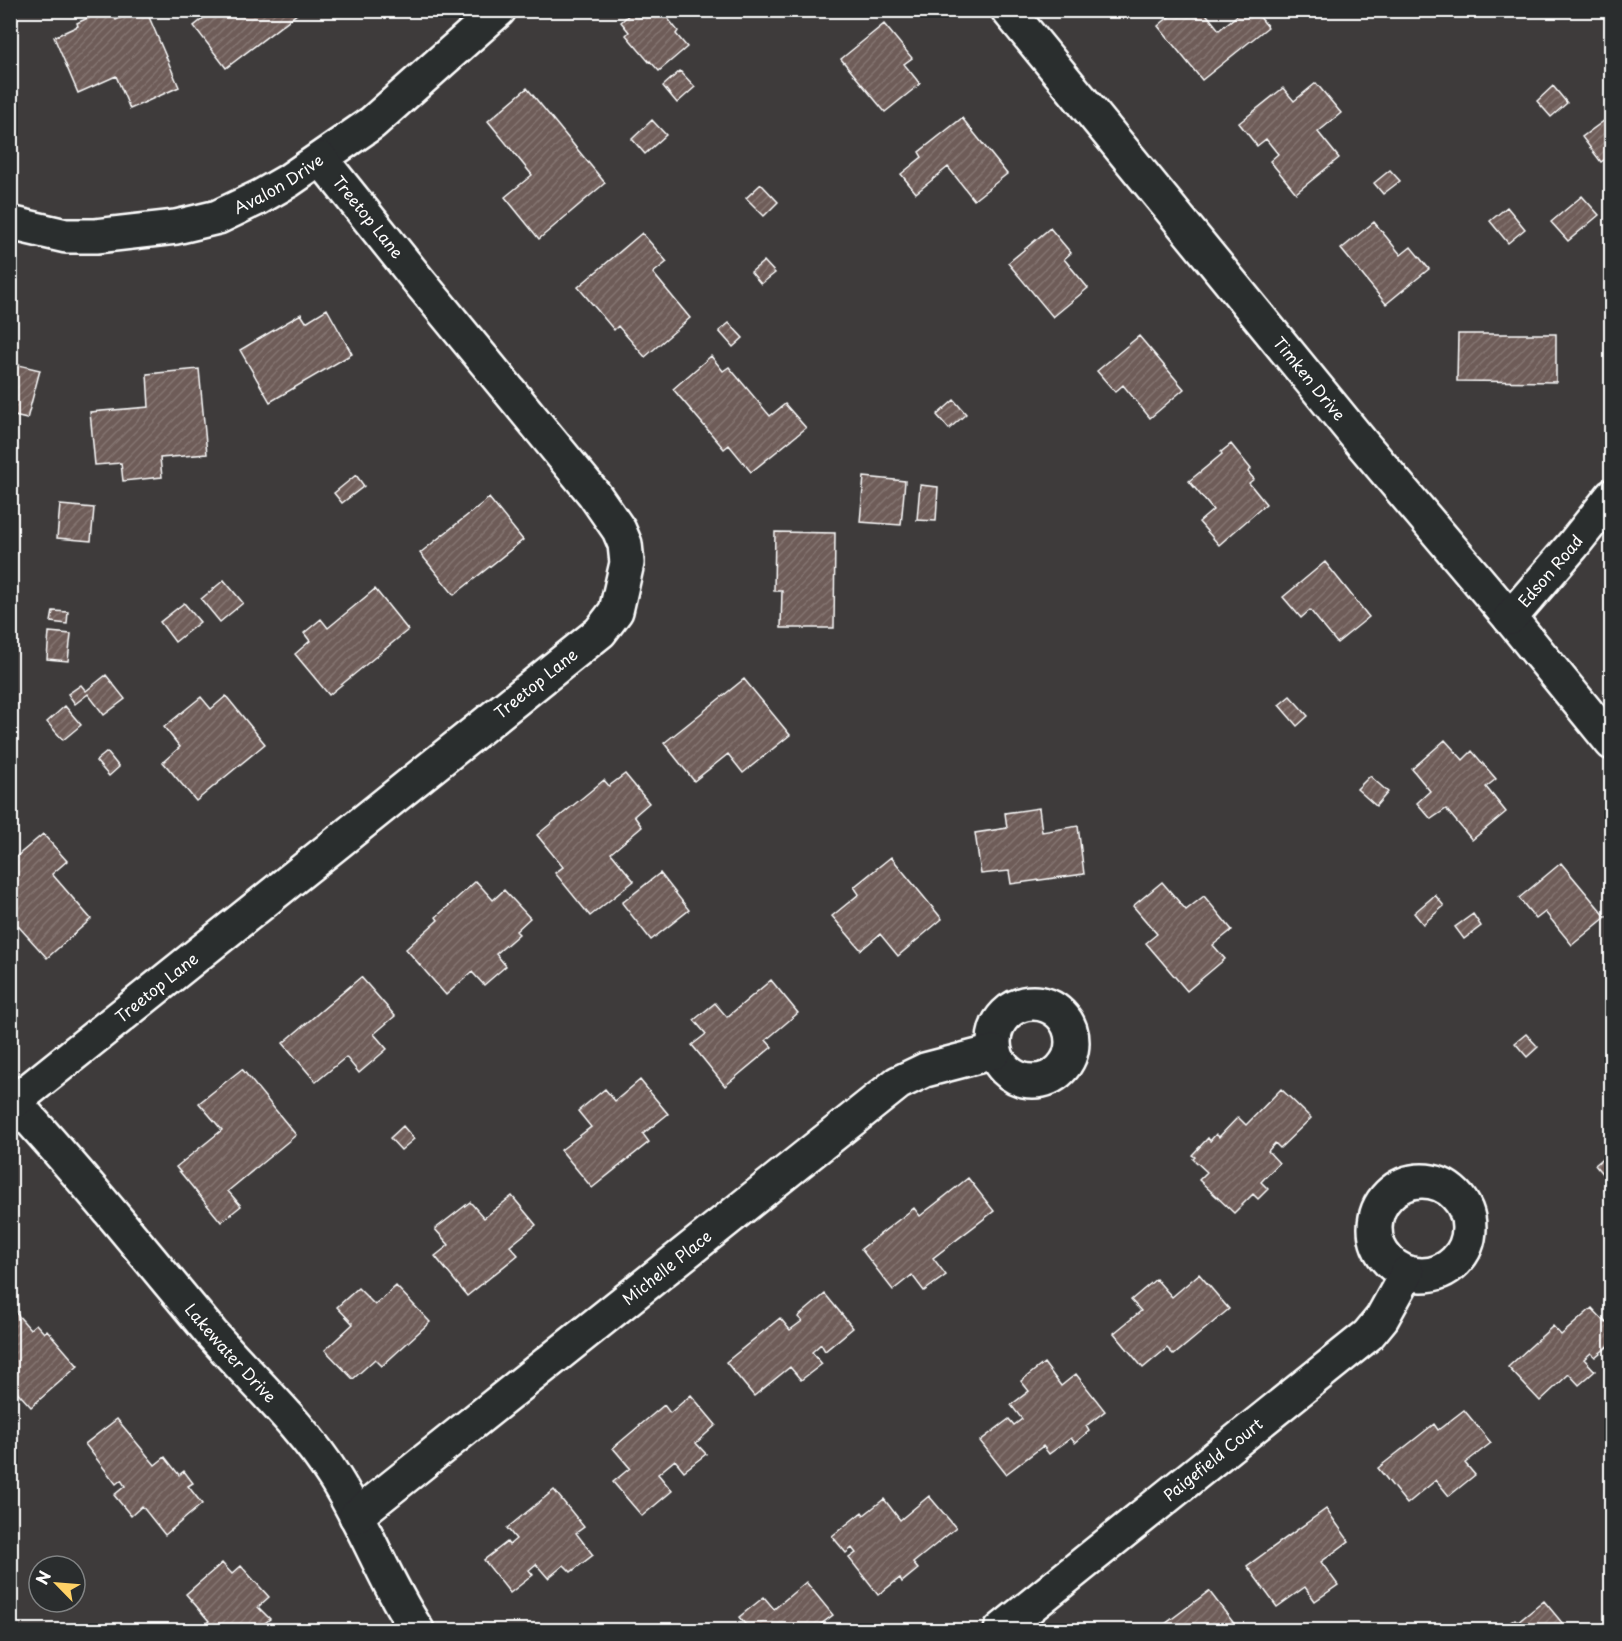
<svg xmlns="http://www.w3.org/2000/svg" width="1622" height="1641" viewBox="0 0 1622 1641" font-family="'Playpen Sans',sans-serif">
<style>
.building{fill:url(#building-hatch);stroke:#fff;stroke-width:1.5}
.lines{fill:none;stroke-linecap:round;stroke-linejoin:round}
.street-casing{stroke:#fff;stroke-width:38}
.street{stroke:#2a2d2e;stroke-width:33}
.labels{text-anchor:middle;stroke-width:4.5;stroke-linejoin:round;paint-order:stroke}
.street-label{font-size:16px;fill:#fff;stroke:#2a2d2e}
</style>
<defs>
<pattern id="building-hatch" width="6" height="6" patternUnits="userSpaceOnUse" patternTransform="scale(1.5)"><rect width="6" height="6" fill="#6e5c58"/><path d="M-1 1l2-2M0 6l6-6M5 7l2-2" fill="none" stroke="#847471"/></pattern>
</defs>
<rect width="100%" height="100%" fill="#3e3b3b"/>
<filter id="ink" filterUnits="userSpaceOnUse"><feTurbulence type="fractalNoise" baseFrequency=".0167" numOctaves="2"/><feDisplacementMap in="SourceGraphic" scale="12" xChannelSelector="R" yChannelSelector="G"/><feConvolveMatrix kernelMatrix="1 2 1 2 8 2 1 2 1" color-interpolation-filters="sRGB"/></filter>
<g filter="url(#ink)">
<path class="building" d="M105,10H112L116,20L137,10H146L179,87L130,109L116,76L78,93L54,37L78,26L77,23Z
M214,10H302L226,68L194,26Z
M634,10H661L678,31L676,34L687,47L659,71L650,61L649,62L626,35L629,32L621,22Z
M1177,10H1203L1219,30L1244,10H1254L1268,27L1202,80L1158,26Z
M884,24L912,58L904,64L920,84L885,112L841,59Z
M680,71L695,87L677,103L663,86Z
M1316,83L1341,113L1318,132L1339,158L1296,193L1270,161L1278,154L1266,139L1257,146L1239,123L1283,88L1294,101Z
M1553,86L1567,103L1551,117L1537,101Z
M527,88L605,183L539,239L505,197L532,175L488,121Z
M1612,115V154L1601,162L1582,137Z
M962,118L1007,174L974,200L948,167L916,193L901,174L922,157L919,152Z
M652,120L666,135L645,154L632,139Z
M1390,170L1400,181L1383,194L1374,183Z
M761,184L778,202L764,216L746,198Z
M1582,196L1599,215L1568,241L1551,222Z
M1507,207L1525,229L1508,243L1490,221Z
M1374,222L1401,255L1411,247L1429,269L1386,304L1341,249Z
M1050,228L1071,253L1064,259L1088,288L1053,317L1008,263Z
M642,233L667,262L653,273L690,318L645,357L618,326L614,330L578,287Z
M764,261L775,273L761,284L751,272Z
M327,309L352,354L270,402L240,350L301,314L306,322Z
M729,323L743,338L733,347L719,331Z
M1458,334H1556V382L1457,381Z
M1139,336L1184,389L1150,418L1123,385L1115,392L1097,371Z
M711,356L723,371L729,367L770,416L785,404L806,428L751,472L729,445L724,449L673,389Z
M10,363L40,370L27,419L10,415Z
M199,369L207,454L160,458L162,477L123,481L121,463L95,465L90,412L149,407L147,374Z
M954,400L966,414L949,429L937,415Z
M1231,444L1251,469L1248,472L1254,479L1249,483L1266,504L1219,545L1199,522L1213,510L1189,481L1222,454L1221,452Z
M356,475L364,486L342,503L334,493Z
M864,477L905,481L901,525L860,522Z
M920,485L938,487L936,521L917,520Z
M489,498L523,540L454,595L420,553Z
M60,505L94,508L91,541L57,538Z
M775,532L835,533L834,628H781L782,591H774Z
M1325,562L1369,617L1337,643L1310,610L1301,618L1283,597Z
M224,580L243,603L220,622L201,599Z
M375,589L408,630L329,695L295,654L310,641L304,633L321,619L328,628Z
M184,603L200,622L175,642L160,622Z
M53,611L68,612L67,624L51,622Z
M49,632L71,634L68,661L47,659Z
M106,675L125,699L104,715L88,694L75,704L68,694L81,685L86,691Z
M744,679L790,735L743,773L728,754L694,781L664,743Z
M226,696L265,744L196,801L163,762L180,747L164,727L201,697L211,709Z
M1290,696L1308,716L1297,726L1279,705Z
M65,706L81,725L63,740L47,722Z
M1445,740L1463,760L1472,751L1496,779L1486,787L1506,812L1472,840L1446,809L1431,819L1417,803L1430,791L1412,769Z
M107,752L119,767L109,776L96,761Z
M625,774L649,803L634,816L642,827L611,853L634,881L590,916L555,873L563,867L537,835L604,780L609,786Z
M1370,776L1388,792L1376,806L1357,789Z
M1039,808L1042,832L1078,826L1084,874L1011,884L1009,871L981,874L975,833L1007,828L1005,813Z
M43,834L67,861L52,874L91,919L47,958L10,917V910L14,907L10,903V862Z
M891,857L942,919L898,956L880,934L861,950L832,916L859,894L854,887Z
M1561,863L1606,917L1572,945L1545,912L1536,919L1519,898Z
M660,873L689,910L651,940L622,903Z
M476,881L493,900L504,890L530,918L516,931L519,934L496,954L506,966L484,985L472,972L446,995L406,949L438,920L436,917Z
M1162,882L1186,910L1204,896L1232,930L1213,945L1225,959L1187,991L1146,943L1157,934L1133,906Z
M1435,895L1444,906L1423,924L1414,913Z
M1473,914L1481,926L1464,939L1455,927Z
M361,977L395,1016L374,1034L387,1049L359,1073L346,1057L316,1082L283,1043Z
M771,980L798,1013L766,1040L772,1047L725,1086L692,1045L706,1034L694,1020L715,1003L727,1017Z
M1526,1034L1538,1047L1527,1057L1515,1043Z
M242,1069L296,1135L228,1191L241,1206L221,1222L176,1167L222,1130L199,1103Z
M640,1080L668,1114L643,1134L649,1142L592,1188L561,1150L591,1127L578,1111L605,1089L615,1101Z
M1281,1089L1311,1118L1280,1148L1275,1143L1268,1151L1279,1163L1261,1182L1268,1189L1258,1199L1253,1194L1234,1213L1199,1180L1207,1172L1193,1159L1195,1157L1192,1155L1208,1138L1210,1141L1216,1134L1219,1137L1238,1117L1246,1125Z
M403,1126L414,1139L401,1150L390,1138Z
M1611,1152L1612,1170L1604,1176L1595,1165Z
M968,1178L994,1211L933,1258L946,1275L924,1291L912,1275L893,1290L861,1249L914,1208L920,1216Z
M512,1196L536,1225L510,1246L518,1255L467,1296L435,1256L449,1245L435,1229L470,1202L484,1218Z
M1199,1274L1229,1309L1174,1355L1167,1348L1143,1368L1114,1333L1141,1311L1131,1300L1156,1279L1172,1297Z
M396,1286L430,1322L382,1366L375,1359L353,1379L325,1350L353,1324L337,1307L358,1288L375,1305Z
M825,1294L853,1328L825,1351L821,1344L812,1352L822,1364L801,1380L790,1367L754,1396L726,1362L780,1318L790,1330L802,1321L798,1317Z
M10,1306L30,1329L36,1324L44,1333L47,1330L78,1366L31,1407L10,1384Z
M1592,1308L1606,1323L1612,1317V1343L1595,1357L1591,1353L1584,1359L1595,1371L1579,1385L1569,1374L1540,1401L1508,1367L1553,1326L1561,1335Z
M1044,1363L1061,1386L1076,1374L1105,1411L1086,1426L1089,1431L1075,1443L1071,1438L1049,1454L1043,1446L1006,1474L980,1441L1009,1419L1014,1425L1022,1419L1011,1405L1029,1391L1021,1381Z
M691,1395L716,1425L696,1443L706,1454L684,1471L675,1460L658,1474L672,1491L642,1516L613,1482L630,1468L613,1448L664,1405L670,1413Z
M1464,1410L1491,1443L1465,1463L1475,1475L1449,1496L1436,1480L1407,1504L1378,1468L1434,1424L1438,1430Z
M117,1419L155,1465L165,1457L179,1475L184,1471L193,1483L188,1486L202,1504L165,1535L142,1506L131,1516L114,1495L125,1486L121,1480L116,1484L85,1444Z
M554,1490L584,1527L576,1533L593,1555L571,1572L564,1565L548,1578L536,1564L529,1570L533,1575L510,1593L484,1560L507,1542L509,1545L516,1539L507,1528Z
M929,1496L956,1528L913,1563L918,1569L902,1582L900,1578L878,1595L849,1558L856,1553L852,1548L846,1553L832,1536L862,1512L864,1515L884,1499L900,1520Z
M1326,1509L1349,1541L1321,1562L1338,1585L1315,1601L1305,1587L1277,1607L1247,1566Z
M222,1563L232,1574L241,1566L269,1597L258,1607L270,1619L261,1626L265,1630H198L209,1621L186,1594Z
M806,1582L833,1615L813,1630H750L739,1617L764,1597L774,1609Z
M1209,1591L1239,1630H1157Z
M1544,1601L1568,1630H1500L1515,1619L1518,1622Z"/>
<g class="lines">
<defs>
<g id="street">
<path id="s1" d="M1008,10L1361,442L1510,618L1612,743"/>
<path id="s2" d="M10,223L66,236H96L176,227L218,217L260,197L288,181L372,123L499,10"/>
<path id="s3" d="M1510,618L1573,545L1612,496"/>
<circle cx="1033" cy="1042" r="39"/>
<path id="s4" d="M10,1097C47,1138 83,1179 118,1221C149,1258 180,1296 211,1333C253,1381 301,1424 335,1478C366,1527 385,1582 417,1630"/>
<path id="s5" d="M14,1102L600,632L616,611L627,563L625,544L619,530L594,494L418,280L321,159"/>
<circle cx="1422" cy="1228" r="47"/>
<path id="s6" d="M356,1516L898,1083L925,1070L994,1052"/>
<path id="s7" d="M1001,1630L1368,1335L1382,1318L1407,1273"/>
</g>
</defs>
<use href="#street" class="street-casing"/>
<use href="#street" class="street"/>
</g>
</g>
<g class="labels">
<g class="street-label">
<text dy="6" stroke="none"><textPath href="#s2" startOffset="280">Avalon Drive</textPath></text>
<text transform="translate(368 217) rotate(51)" y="6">Treetop Lane</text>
<text dy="6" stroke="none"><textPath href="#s1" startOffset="476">Timken Drive</textPath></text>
<text dy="6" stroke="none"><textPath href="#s3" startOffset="62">Edson Road</textPath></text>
<text dy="6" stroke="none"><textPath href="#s5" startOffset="669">Treetop Lane</textPath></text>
<text dy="6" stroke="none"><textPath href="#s5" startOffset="183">Treetop Lane</textPath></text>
<text dy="6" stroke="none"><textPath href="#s6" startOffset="398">Michelle Place</textPath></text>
<text dy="6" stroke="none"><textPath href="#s4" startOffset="338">Lakewater Drive</textPath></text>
<text dy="6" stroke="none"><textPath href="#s7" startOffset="272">Paigefield Court</textPath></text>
</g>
</g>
<rect width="1622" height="1641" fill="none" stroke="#2a2d2e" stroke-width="36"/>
<rect x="18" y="18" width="1586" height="1605" fill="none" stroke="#fff" stroke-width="2" filter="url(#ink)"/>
<g transform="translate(57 1584) rotate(295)"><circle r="28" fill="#2a2d2e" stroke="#7f8182" stroke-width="1.5"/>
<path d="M0-4.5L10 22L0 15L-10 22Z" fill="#ffd166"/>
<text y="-9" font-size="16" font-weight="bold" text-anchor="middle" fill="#ffffff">N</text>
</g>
</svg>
